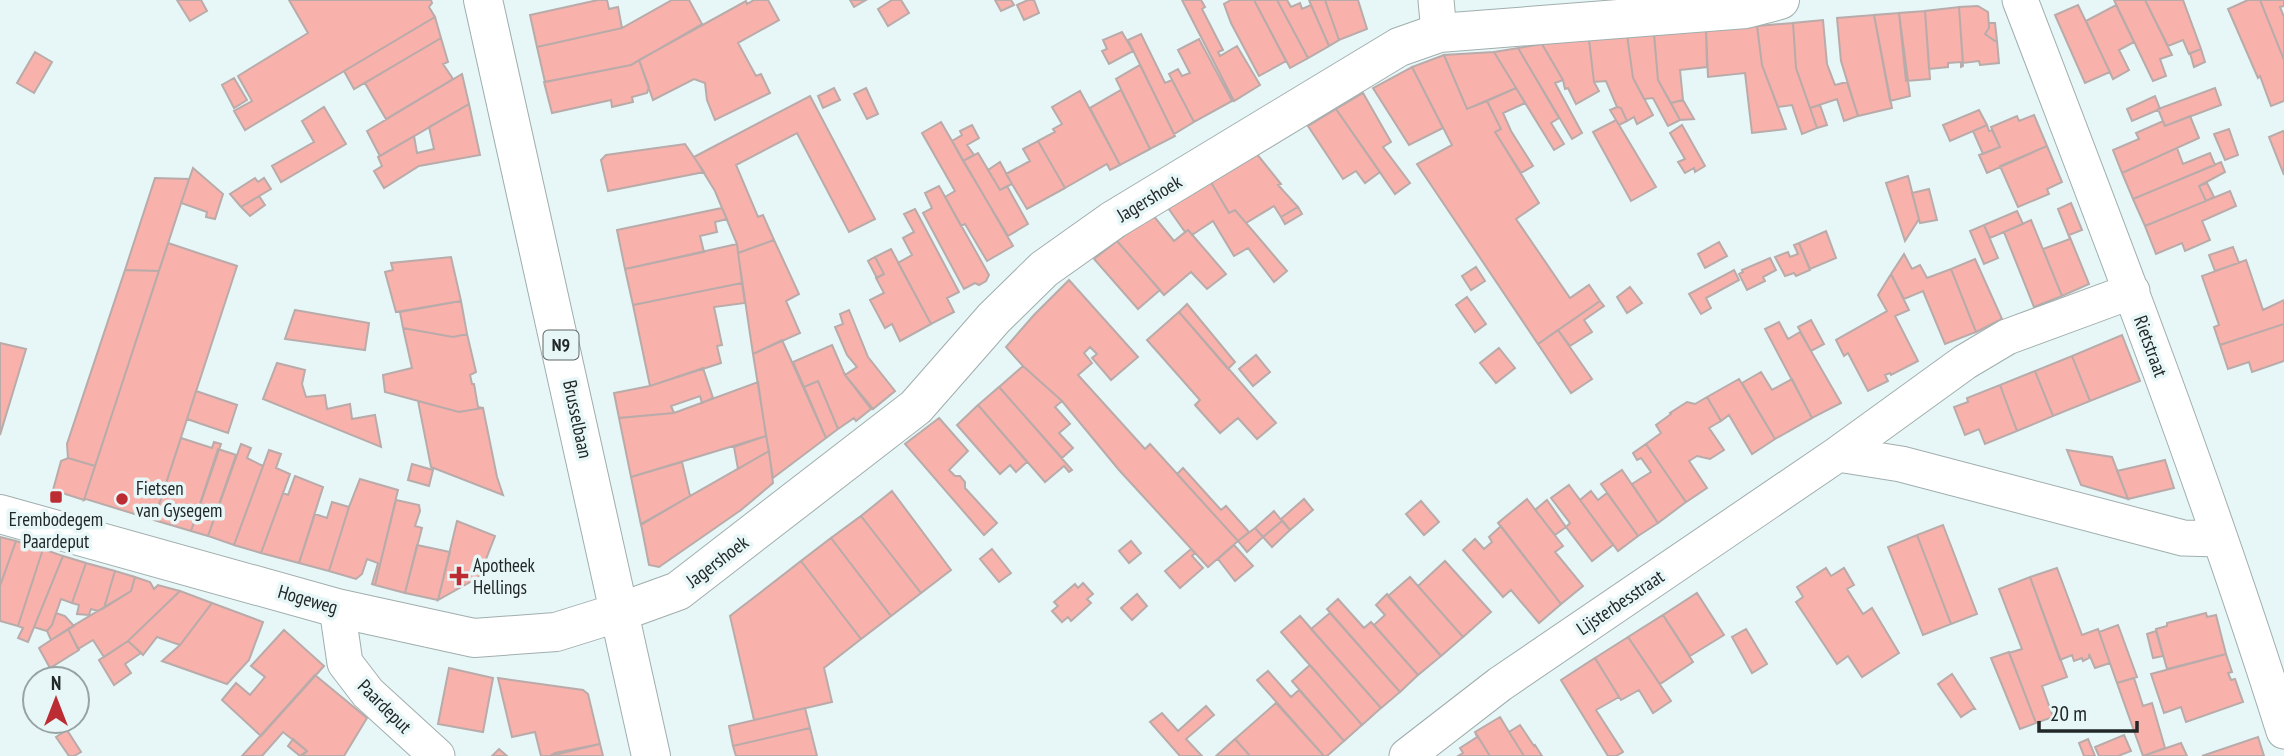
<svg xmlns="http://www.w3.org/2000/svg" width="2284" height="756" viewBox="0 0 2284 756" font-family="'PT Sans Narrow',sans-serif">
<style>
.building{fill:#f9b1ab;stroke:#b9abaa;stroke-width:2}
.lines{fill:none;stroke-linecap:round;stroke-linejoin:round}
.minor-casing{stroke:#a0aead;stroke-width:37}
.tertiary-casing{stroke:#a0aead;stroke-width:40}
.primary-casing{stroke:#a0aead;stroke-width:40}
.minor{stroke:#fff;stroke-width:35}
.tertiary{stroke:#fff;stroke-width:38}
.primary{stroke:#fff;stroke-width:38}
.poi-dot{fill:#bc2c33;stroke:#e7f6f6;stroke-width:2.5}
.labels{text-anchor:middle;stroke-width:7;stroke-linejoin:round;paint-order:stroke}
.shield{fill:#e7f6f6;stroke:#5d6666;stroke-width:2}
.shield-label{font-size:18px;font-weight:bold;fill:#222828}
.street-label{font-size:19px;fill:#222828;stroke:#e7f6f6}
.poi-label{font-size:19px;fill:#222828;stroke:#e7f6f6;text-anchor:start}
</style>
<rect width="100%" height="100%" fill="#e7f6f6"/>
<path class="building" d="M177,0H201L207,11L190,21Z
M289,0H431L432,3L429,7L435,17L245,130L234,111L252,101L238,76L308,33Z
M598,0H607L609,9L618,7L622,28L537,47L530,15Z
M672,0H689L702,24L631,65L545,82L537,47L622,28Z
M754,0H768L779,20L738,43L756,76L761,74L770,93L715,120L707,100L705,83L694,79L653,100L639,60L746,1L747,4Z
M850,0H866L854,7Z
M892,0H901L909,13L888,26L878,9Z
M995,0H1011L1014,5L1001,11Z
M1028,0H1034L1039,13L1024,20L1017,5Z
M1182,0H1201L1205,7L1202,9L1223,50L1218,52L1220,56L1237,46L1260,85L1234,101Z
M1231,0H1254L1286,61L1259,76L1231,23L1224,4Z
M1254,0H1277L1308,58L1290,68Z
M1277,0H1287L1291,7L1300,3L1302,9L1311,5L1329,46L1308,58Z
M1309,0H1325L1339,40L1329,46Z
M1325,0H1358L1367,29L1339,40Z
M2114,0H2145L2172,55L2160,59L2166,76L2153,81Z
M2145,0H2183L2201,49L2189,54L2183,40L2168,46Z
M2248,0H2260L2284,60V101L2271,106L2260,76L2258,78L2228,9Z
M2260,0H2284V6L2280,7L2284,17V60Z
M2078,5L2110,72L2085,83L2055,15Z
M2116,5L2134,42L2119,50L2129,70L2113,79L2086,21Z
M1978,6L1988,12L1989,28L1985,34L1995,41H1997L1999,63L1980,65L1979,61L1963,63L1959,7Z
M1959,7L1963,66L1961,67V62L1948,63V67L1929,69L1925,11Z
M1925,11L1930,79L1906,81L1899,13Z
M1899,13L1910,96L1890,101L1874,15Z
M1874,15L1892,108L1858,116L1841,61L1837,18Z
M435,17L441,38L354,89L344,71Z
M1823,20L1827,64L1835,85L1847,82L1858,116L1844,121L1837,99L1810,108L1796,68L1793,23Z
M1793,23L1796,68L1817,128L1802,134L1792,105L1778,107L1762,65L1757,26Z
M1989,23H1995L1997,41H1995L1985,34L1989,28Z
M1757,26L1762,65L1786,129L1752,133L1745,73L1708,77L1706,29Z
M1706,30L1707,67L1680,70L1683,100L1671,103L1658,80L1654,35Z
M1122,32L1133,51L1109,64L1102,51L1107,49L1103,40Z
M1654,33L1658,80L1680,120L1668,126L1653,98L1644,99L1633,78L1627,35Z
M1141,34L1165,83L1172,80L1194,122L1174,134L1128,40Z
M1627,35L1633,78L1653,115L1637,124L1634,117L1627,121L1621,108L1617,107L1606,81L1594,82L1589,40Z
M441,38L448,62L443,64L453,79L386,119L365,83Z
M1199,39L1232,101L1194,122L1169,74L1178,69L1182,76L1190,73L1178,50Z
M1589,39L1594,82L1599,91L1576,104L1568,88L1565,89L1563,80L1542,44Z
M1542,44L1563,80L1555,83L1582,133L1572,139L1518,48Z
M1518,48L1559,118L1551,123L1564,144L1554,150L1494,52Z
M2201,49L2205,62L2194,67L2190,53Z
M35,52L52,62L34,93L17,83Z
M1494,52L1516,88L1467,109L1444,55Z
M1444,55L1467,109L1487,101L1501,129L1495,132L1539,203L1516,219L1570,298L1589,285L1600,301L1538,344L1417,164L1452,145L1412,67Z
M639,60L649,87L647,93L632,97L633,102L612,107L611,100L552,113L544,82L631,65Z
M1140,65L1175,136L1150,149L1116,79Z
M1412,67L1443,128L1409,145L1373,88Z
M462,74L469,104L380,156L367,131Z
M234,78L247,100L234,108L222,85Z
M834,88L840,100L823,108L818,96Z
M866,88L878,114L867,119L854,94Z
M1516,88L1525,103L1503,113L1511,131L1533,166L1521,173L1495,132L1501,129L1487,101Z
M2215,88L2221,105L2165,126L2158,109Z
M1121,90L1150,149L1120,165L1090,108Z
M1080,91L1120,165L1110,170L1107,164L1065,188L1038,141L1055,132L1053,129L1062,124L1052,107Z
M1363,93L1391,142L1383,147L1410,183L1395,194L1336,109Z
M810,96L875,219L849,232L797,133L736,165L758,217L763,215L774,240L738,253L737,244L715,191L694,157Z
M2155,96L2160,109L2132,121L2127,109Z
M1683,100L1694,119L1680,120L1671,103Z
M469,104L480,155L419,166L384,188L374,171L382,166L378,157L414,136L417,153L434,149L429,127Z
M1820,105L1827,125L1817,128L1810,108Z
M324,107L346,144L281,182L272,166L314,142L302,121Z
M1617,107L1621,108L1627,121L1619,125L1610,110Z
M1336,109L1380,172L1365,183L1356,171L1343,179L1308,126Z
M1979,110L1987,125L1950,141L1943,125Z
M2034,115L2047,146L1987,173L1979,155L2000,147L1991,127L2017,116L2019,121Z
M2190,116L2199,138L2122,173L2113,150L2139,139L2136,133L2163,121L2165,126Z
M1616,120L1656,187L1631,201L1593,132Z
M941,122L1013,246L987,261L965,224L961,226L945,197L955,191L922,133Z
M972,125L979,138L967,145L974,155L963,161L952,141L962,135L960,131Z
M1682,125L1705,166L1695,172L1694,168L1685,173L1678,162L1685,159L1670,133Z
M1987,125L1989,131L1992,130L2000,147L1983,154L1973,131Z
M2229,129L2238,155L2225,160L2214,134Z
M2283,131L2284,133V175L2269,137Z
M1038,141L1065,188L1027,209L1006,174L1030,161L1023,149Z
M685,144L704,172L608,191L601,160L606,155Z
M2047,146L2062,182L2047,189L2049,194L2018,207L2000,166Z
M2177,148L2183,164L2210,153L2215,165L2133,199L2122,173Z
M978,153L1000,190L1007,186L1028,224L1008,236L963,161Z
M1256,153L1281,184L1278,185L1298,207L1281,217L1274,206L1246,223L1235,210L1229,213L1209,179Z
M1000,162L1012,184L1000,190L988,170Z
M2221,162L2225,172L2199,186L2206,201L2145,226L2133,199Z
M193,168L223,194L215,219L206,217L207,212L181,203Z
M1908,176L1919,219L1905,241L1886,183Z
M155,178L189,179L159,271L125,270Z
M255,178L258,182L264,178L271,189L241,207L230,194Z
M1209,179L1229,213L1235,210L1287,271L1274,282L1248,248L1234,256L1213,221L1192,235L1188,230L1185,232L1166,205Z
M2207,183L2214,197L2206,201L2199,186Z
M939,186L989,275L986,281L979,285L975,283L964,289L923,213L932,208L925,193Z
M1929,189L1937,220L1920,223L1912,193Z
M2230,191L2236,206L2202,221L2210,240L2185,251L2182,243L2156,254L2145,226Z
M259,196L265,205L250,216L241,207Z
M2071,203L2082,230L2069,235L2089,284L2062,296L2043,249L2070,239L2058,209Z
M1298,207L1302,214L1285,224L1281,217Z
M722,208L727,219L715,222L717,232L700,236L704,252L625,269L617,230Z
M915,209L959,292L947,298L954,312L931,324L898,263L912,255L903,238L914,232L904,214Z
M2017,211L2023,224L1990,238L1984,225Z
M1152,214L1174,241L1188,230L1226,274L1207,289L1191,272L1164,295L1117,241Z
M2031,220L2062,296L2034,307L2004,232Z
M1984,225L1998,258L1984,264L1970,231Z
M1826,231L1836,258L1810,269L1799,243Z
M774,240L799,294L786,301L800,333L753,354L738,253Z
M1117,241L1160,290L1138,309L1094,259Z
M1719,242L1727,256L1705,268L1698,254Z
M168,243L237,266L154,520L86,499L84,500Z
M1799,243L1810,270L1796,276L1794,273L1785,276L1775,257L1788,252L1790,257L1798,254L1794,245Z
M737,244L742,283L633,305L625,269Z
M2233,247L2239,263L2215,271L2209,255Z
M891,249L931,324L900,341L892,324L885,328L870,300L884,293L876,278L884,274L875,257Z
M1904,254L1912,269L1920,265L1927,278L1951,269L1976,332L1945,344L1923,291L1904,299L1891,274Z
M451,257L461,301L396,312L385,272L393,270L391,263Z
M875,257L884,274L877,278L868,261Z
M1770,258L1776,270L1763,277L1765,281L1747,290L1739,274L1743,272L1742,270Z
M1975,259L2002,319L1976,332L1951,269Z
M2246,260L2263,310L2284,300V324L2220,345L2214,327L2219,325L2202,276Z
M1476,267L1485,281L1471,290L1462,276Z
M125,270L159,271L95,466L68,458L67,444Z
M1734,270L1739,280L1706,298L1711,308L1701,314L1689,294Z
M1891,274L1909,310L1895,316L1918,361L1891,375L1890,373L1885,375L1888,381L1868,391L1848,353L1844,356L1836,340L1887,311L1878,295Z
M1069,280L1138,357L1111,380L1092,358L1097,354L1090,347L1084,353L1092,363L1078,375L1145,449L1150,444L1238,541L1208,567L1119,470L1062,401L1023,366L1006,347L1034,315Z
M742,283L745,303L714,307L722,345L717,346L721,363L650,386L633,305Z
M1630,287L1642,303L1627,313L1617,297Z
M1467,297L1486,324L1475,332L1456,305Z
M461,301L467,334L453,337L403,328L400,312Z
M1600,301L1604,306L1584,320L1592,332L1570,346L1558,330Z
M1187,304L1235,362L1228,369L1179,312Z
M295,310L369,323L365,350L285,339Z
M849,310L868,357L895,391L873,409L845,375L857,367L847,355L835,327L843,324L840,314Z
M1179,312L1276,423L1257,439L1238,418L1220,433L1195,405L1200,400L1147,340Z
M1811,320L1824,344L1811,351L1798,327Z
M1779,322L1788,339L1800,332L1841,403L1812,418L1765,329Z
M2284,324V361L2252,372L2249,362L2228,369L2220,345Z
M403,328L453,337L467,334L476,372L470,375L472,384H474L478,407L483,408L459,412L385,392L383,375L412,368Z
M1558,330L1592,379L1571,393L1538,344Z
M2122,335L2140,381L2090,401L2072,356Z
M782,340L826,438L773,478L753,354Z
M0,343L26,349L0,435Z
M832,345L845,375L871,409L856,421L854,418L838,429L818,381L804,387L793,362Z
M1499,348L1515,368L1496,383L1480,363Z
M1256,355L1270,372L1253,386L1239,369Z
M2072,356L2090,401L2053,416L2035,371Z
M277,363L305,370L302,384L306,397L325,395L327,409L350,404L352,419L375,415L381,447L263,399Z
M1023,366L1062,401L1055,407L1070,424L1059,433L1073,448L1062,458L999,387Z
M703,368L713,398L702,403L700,396L671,406L674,413L619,418L614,393L650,386Z
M2035,371L2053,416L2017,431L2000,385Z
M1761,372L1772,390L1792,379L1812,418L1775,439L1742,383Z
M1739,379L1775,439L1752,454L1729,415L1721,421L1707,397Z
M818,381L838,429L826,438L804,387Z
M758,382L766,436L631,477L619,418L674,413Z
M2000,385L2017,431L1985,444L1979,429L1965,435L1954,407L1968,402L1967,398Z
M999,387L1072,470L1069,472L1064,466L1045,482L978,405Z
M196,391L237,405L228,433L187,419Z
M1707,397L1721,421L1709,428L1724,450L1710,459L1697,456L1689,461L1707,488L1686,502L1646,444L1661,433L1656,425L1671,414L1670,413L1687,402L1695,404Z
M418,401L459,412L483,408L497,477L503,495L431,467Z
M978,405L1027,462L1016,472L1010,465L1000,474L957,425Z
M939,418L968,451L949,470L955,476H960L965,482V488L997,523L984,535L905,444Z
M766,436L769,451L738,469L734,447Z
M181,438L212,448L214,442L221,444L191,531L154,520Z
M241,444L251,448L247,458L263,466L234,545L208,536Z
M1646,444L1686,502L1658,523L1632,484L1651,472L1641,458L1637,460L1633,453Z
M218,449L236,455L208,536L191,531Z
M269,450L281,454L276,468L290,474L261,553L234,545Z
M2067,450L2112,457L2128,499L2081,485Z
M769,451L773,483L741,510L659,567L649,565L641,524Z
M68,458L95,466L84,500L53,490L61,461Z
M2165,460L2174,488L2128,499L2117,471Z
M682,462L690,496L641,525L631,477Z
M412,464L433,470L429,486L408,480Z
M1183,468L1221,510L1226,506L1249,532L1238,541L1177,474Z
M1622,470L1658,523L1638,536L1601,484Z
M295,476L323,487L299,563L261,553L283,493L288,495Z
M360,479L398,490L375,585L372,584L378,563L367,559L362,574L356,579L329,571L349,507Z
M1569,485L1613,545L1592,561L1566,527L1570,523L1551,498Z
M892,491L951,570L921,593L861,516Z
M1591,491L1598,500L1607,493L1638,536L1618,551L1580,500Z
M1304,499L1313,510L1290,530L1281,519Z
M1527,499L1563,546L1555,552L1583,586L1561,604L1498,523Z
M396,500L419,505L420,511L415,526L422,528L405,593L375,585Z
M1547,500L1566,527L1555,535L1535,510Z
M1421,501L1439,522L1424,535L1406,514Z
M332,502L349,507L329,571L299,563L315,514L327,518Z
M1274,511L1282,521L1263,537L1255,528Z
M861,516L921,593L891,616L831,538Z
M457,521L495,536L479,577L438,600Z
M1282,521L1290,530L1272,547L1263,537Z
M1943,525L1977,614L1951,624L1917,535Z
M1501,526L1561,604L1539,623L1511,590L1503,597L1463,550L1475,539L1484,549L1492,542L1489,537Z
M1255,528L1263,537L1247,552L1238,541Z
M1917,535L1951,624L1923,635L1888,547Z
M0,537L16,541L0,586Z
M831,538L891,616L861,639L801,561Z
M16,541L43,549L18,626L0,621V586Z
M1131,541L1141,553L1129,563L1119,551Z
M417,545L450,552L438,600L405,593Z
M1234,545L1253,566L1235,581L1218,559Z
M43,549L63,556L28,642L18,638L23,628L18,626Z
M992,549L1011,573L999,582L980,559Z
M1191,549L1195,553L1192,556L1203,568L1180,588L1165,571Z
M63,556L86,563L72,603L61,599L52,625L47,631L34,627Z
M801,561L861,639L824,668L832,702L754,720L730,616Z
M1445,561L1491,612L1463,637L1418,586Z
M86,563L115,571L104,608L98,611L91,609L89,615L77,614L79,605L72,603Z
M1826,568L1831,576L1844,568L1854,585L1847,589L1863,614L1872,608L1899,653L1862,677L1848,656L1837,664L1796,602L1803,597L1797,587Z
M2057,568L2082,635L2098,629L2110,663L2095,668L2089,654V658L2083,661L2082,658L2074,661L2072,655L2060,660L2030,577Z
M115,571L135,577L131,591L104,608Z
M135,577L150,582L154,589L158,585L180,591L128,641L104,657L93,640L78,649L68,629L131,591Z
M1410,577L1463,637L1441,656L1388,596Z
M2030,577L2067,677L2042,686L2053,717L2036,723L2009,653L2022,649L1999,589Z
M1083,583L1093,594L1087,599L1091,603L1071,621L1068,617L1062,622L1052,611L1058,606L1054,602L1075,584L1078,588Z
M180,591L212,603L180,645L157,637L143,655L128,641Z
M1697,593L1724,635L1690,656L1663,615Z
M1137,594L1147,606L1132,620L1121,608Z
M1387,594L1441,656L1418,675L1374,625L1385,615L1376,605Z
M1338,599L1364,628L1371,622L1418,675L1400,692L1327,609Z
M212,603L263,622L249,660L227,684L162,661L180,645Z
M56,613L65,616L74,626L51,640L47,631L52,625Z
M1330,613L1400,692L1381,708L1311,629Z
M2206,613L2207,617L2216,615L2226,654L2167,669L2156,629L2167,626V623Z
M1663,615L1693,662L1660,684L1628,637Z
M1300,616L1381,708L1362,725L1281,632Z
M2118,625L2137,677L2117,683L2099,632Z
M68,629L79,650L50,668L39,648Z
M1746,629L1767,664L1752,673L1732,637Z
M284,630L324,666L261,736L222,700L236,683L250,695L265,677L251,666Z
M2156,631L2163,656L2153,658L2147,634Z
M1628,637L1671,701L1653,713L1639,690L1621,700L1595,658Z
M128,641L141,653L125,664L131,673L114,685L99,660Z
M2009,652L2036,723L2020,729L1991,658Z
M2226,654L2232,672L2228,673L2231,680L2235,679L2243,702L2186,722L2181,707L2164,713L2151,674Z
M1595,658L1619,697L1596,710L1623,752L1616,756H1608L1561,680Z
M1310,665L1362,725L1344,741L1292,681Z
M449,668L493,678L483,732L438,724Z
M1268,671L1291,697L1299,690L1344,741L1327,756H1324L1257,680Z
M1952,674L1975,709H1973L1961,717L1938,684Z
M315,675L367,718L344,756H302L307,751L283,732L262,756H242Z
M498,678L583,690L588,694L600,744L550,756H541L535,732L512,737Z
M2134,678L2143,706L2152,703L2165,748L2143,756L2117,683Z
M1276,703L1324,756H1250L1235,739Z
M1206,706L1214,715L1186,739L1202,756H1180L1150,722L1162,713L1178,731Z
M805,708L810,728L733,746L729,726Z
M1500,717L1509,732L1524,756H1490L1475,732Z
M1520,725L1534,746L1535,745L1542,756H1524L1509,732Z
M810,728L817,756H736L733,746Z
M67,730L81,752L74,756H69L56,737Z
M1475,732L1490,756H1458L1463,753L1460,748L1477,737Z
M2124,735L2131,751L2118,756H2099L2095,747Z
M2258,737L2264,756H2202Z
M293,739L307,751L300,756L288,746Z
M1235,739L1250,756H1216Z
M2088,739L2095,756H2084L2079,743Z
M2181,743L2187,756H2143Z
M600,744L603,756H550L555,753Z
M499,749L507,756H492Z"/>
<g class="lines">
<defs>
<path id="minor" d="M1436,0L1439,33
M2020,0C2113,242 2206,484 2284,731
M1838,454L1965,362L2007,337L2132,291
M337,608L345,663L368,693L437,756
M1407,756L1500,684L1838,454L1901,464L2183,538L2219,539"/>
<path id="tertiary" d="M0,514L337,608L474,638L556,632L620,612L678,591L916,407L994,318L1044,269L1113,220L1399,47L1439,33L1746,9L1780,0"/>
<path id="primary" d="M483,0L651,756"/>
</defs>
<use href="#minor" class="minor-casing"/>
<use href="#tertiary" class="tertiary-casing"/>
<use href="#primary" class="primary-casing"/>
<use href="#minor" class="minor"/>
<use href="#tertiary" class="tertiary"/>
<use href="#primary" class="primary"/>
</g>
<g class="poi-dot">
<rect x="49" y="490" width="14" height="14" rx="3.5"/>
<circle cx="122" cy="499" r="7"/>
<path d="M455.5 565.5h7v7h7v7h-7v7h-7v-7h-7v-7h7z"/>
</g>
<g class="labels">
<rect class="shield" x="543.5" y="330.5" width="35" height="29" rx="5"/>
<g class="shield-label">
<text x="561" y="351">N9</text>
</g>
<g class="street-label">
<text transform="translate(1149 198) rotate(-31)" y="7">Jagershoek</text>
<text transform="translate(2151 346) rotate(70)" y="7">Rietstraat</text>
<text transform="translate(578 419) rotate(78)" y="7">Brusselbaan</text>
<text transform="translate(717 561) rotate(-37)" y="7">Jagershoek</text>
<text transform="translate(308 599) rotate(16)" y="7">Hogeweg</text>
<text transform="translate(1620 602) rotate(-34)" y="7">Lijsterbesstraat</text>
<text transform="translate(385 706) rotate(45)" y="7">Paardeput</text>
</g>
<g class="poi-label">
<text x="136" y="495">Fietsen<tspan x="136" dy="22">van Gysegem</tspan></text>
<text x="56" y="526" text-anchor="middle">Erembodegem<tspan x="56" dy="22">Paardeput</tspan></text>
<text x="473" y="572">Apotheek<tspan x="473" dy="22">Hellings</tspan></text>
</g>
</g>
<g transform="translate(56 700)"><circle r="33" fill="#e7f6f6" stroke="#98a4a4" stroke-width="2"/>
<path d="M0-5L12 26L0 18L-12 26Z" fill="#bc2c33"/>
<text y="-10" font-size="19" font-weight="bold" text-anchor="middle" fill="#222828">N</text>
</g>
<path d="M2039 721v10h98v-10" fill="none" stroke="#222828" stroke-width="3.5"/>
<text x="2050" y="721" font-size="21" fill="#222828" stroke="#e7f6f6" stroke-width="5" paint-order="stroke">20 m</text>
</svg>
